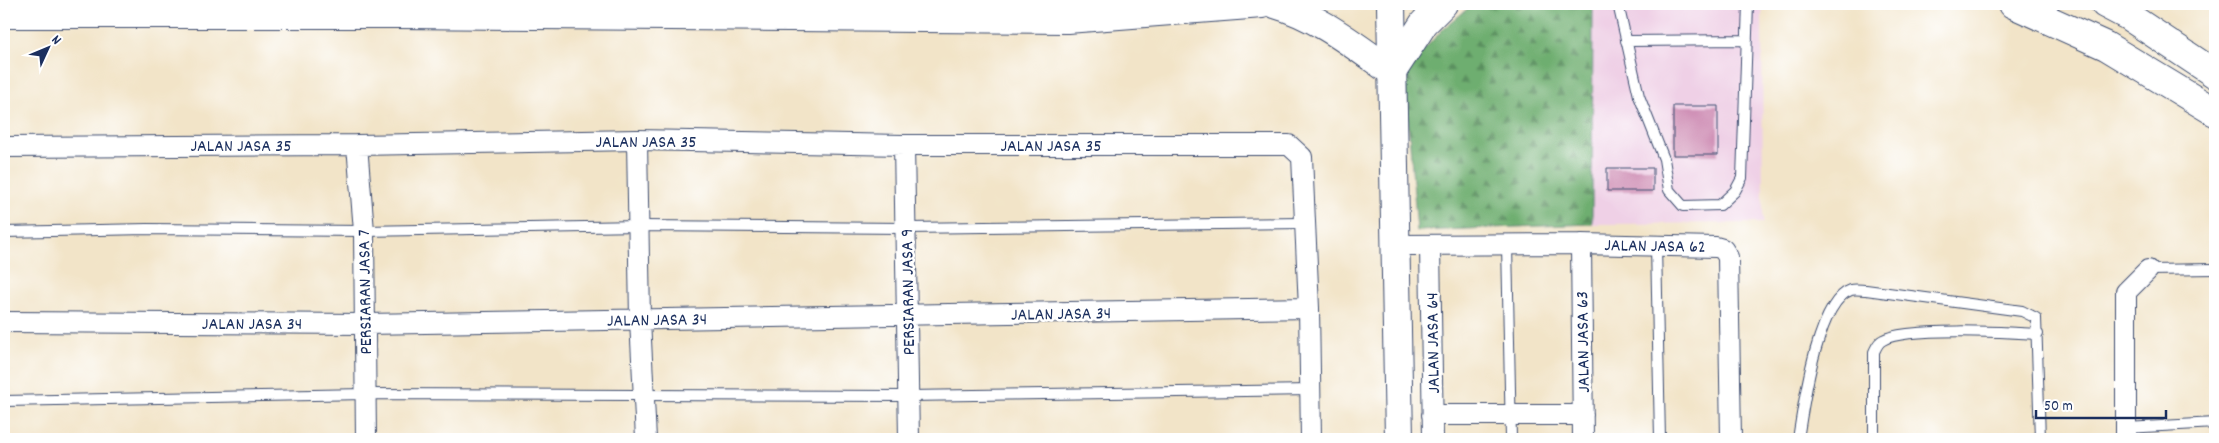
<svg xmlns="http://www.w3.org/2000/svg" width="2219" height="443" viewBox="0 0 2219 443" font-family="Dekko,sans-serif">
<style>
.built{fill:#efd0e6}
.forest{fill:url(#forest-firs);stroke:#446e67}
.building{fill:#d092b7}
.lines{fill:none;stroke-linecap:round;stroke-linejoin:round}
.lane-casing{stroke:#3b4a6e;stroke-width:12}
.street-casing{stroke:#3b4a6e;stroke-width:22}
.secondary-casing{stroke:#3b4a6e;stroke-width:30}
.primary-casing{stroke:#3b4a6e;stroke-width:30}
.lane{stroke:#fff;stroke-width:10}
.street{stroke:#fff;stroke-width:20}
.secondary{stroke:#fff;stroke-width:28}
.primary{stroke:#fff;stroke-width:28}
.labels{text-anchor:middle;stroke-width:5;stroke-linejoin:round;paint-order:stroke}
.street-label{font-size:18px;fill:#1b2f5e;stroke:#fff}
</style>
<defs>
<pattern id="forest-firs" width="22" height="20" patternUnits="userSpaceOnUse" patternTransform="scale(1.25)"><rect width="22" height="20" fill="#6eae70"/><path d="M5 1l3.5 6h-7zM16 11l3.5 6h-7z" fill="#5a8e5f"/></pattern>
</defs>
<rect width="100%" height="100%" fill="#fff"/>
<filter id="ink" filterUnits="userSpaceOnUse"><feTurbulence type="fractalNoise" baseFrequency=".02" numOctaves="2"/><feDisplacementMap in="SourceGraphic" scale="10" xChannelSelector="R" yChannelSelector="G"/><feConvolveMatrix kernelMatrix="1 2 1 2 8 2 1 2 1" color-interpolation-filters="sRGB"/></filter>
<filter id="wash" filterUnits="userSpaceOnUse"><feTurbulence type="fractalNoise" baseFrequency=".0096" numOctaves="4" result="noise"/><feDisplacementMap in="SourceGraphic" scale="20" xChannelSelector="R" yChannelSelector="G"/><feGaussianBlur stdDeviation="1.12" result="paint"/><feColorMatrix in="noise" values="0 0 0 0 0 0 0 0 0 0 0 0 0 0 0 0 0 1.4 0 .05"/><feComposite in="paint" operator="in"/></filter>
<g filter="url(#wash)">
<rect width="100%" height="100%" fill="#f2e4c8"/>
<path class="built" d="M1655,4H1762L1763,223L1592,224L1593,9Z"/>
<path class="forest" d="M1473,4H1588L1593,9L1592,224L1417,231L1404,71L1442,30Z"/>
<g id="blocks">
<path class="building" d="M1673,106H1718V155H1673Z
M1607,168H1653V191H1607Z"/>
</g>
</g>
<g filter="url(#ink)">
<use href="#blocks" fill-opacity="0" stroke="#3b4a6e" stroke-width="1"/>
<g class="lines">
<defs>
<path id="lane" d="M1618,4L1639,96L1664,159L1669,190L1683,206L1720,205L1735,191L1742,178L1748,4
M1626,41L1747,40
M4,232L147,229L364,231L640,226L906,228L1304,223
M1507,244L1511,439
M1656,245L1660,439
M2148,270L2215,269
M4,401L365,394L908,396L1312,390
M2126,428L2215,423
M1798,439C1803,408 1817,301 1851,290C1855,289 1862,290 1866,290L2022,311L2036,318L2040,439
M1874,439V352C1876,348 1878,342 1883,340C1904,327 2009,332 2038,334"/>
<path id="street" d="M637,140L640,320L646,439
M357,145L364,231L366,439
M904,145L909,439
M4,147L357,145L637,140L904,145H1289L1302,157L1309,308L1311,439
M1581,244L1583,439
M1394,245L1581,244L1716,247L1723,249L1728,257L1731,439
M1430,246L1433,439
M4,322L365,324L1309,308
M1432,415H1583
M2126,439V292L2148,270"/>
<path id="secondary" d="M1391,4L1399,439"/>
<path id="primary" d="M1275,4C1318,16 1355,46 1392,72L1424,23L1443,4
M2013,4L2106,46L2215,112
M2105,4L2128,16L2215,74
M4,14H397L1067,19L1262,4"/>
</defs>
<use href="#lane" class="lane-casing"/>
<use href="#street" class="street-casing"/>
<use href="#secondary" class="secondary-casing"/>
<use href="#primary" class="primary-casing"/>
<use href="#lane" class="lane"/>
<use href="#street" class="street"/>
<use href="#secondary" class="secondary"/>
<use href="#primary" class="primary"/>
</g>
</g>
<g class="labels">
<g class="street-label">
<text x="646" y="147">JALAN JASA 35</text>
<text x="241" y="151">JALAN JASA 35</text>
<text x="1051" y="151">JALAN JASA 35</text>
<text transform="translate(1655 245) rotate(1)" y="6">JALAN JASA 62</text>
<text transform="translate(364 292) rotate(-91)" y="6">PERSIARAN JASA 7</text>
<text transform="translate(907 292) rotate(-91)" y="6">PERSIARAN JASA 9</text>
<text transform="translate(1061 313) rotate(-1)" y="6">JALAN JASA 34</text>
<text transform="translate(657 319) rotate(-1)" y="6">JALAN JASA 34</text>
<text x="252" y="329">JALAN JASA 34</text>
<text transform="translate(1582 342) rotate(-91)" y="6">JALAN JASA 63</text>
<text transform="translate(1432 343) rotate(-91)" y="6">JALAN JASA 64</text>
</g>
</g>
<rect width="2219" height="443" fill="none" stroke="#fff" stroke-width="20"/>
<g transform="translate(48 48) rotate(46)" stroke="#ffffff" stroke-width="4" paint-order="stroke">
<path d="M0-4L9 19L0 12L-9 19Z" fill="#1b2f5e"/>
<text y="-8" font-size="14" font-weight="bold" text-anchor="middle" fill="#1b2f5e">N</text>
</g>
<path d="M2036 410v8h130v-8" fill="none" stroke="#1b2f5e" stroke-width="2.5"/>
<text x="2044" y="410" font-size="15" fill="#1b2f5e" stroke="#ffffff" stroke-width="4" paint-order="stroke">50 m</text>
</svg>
